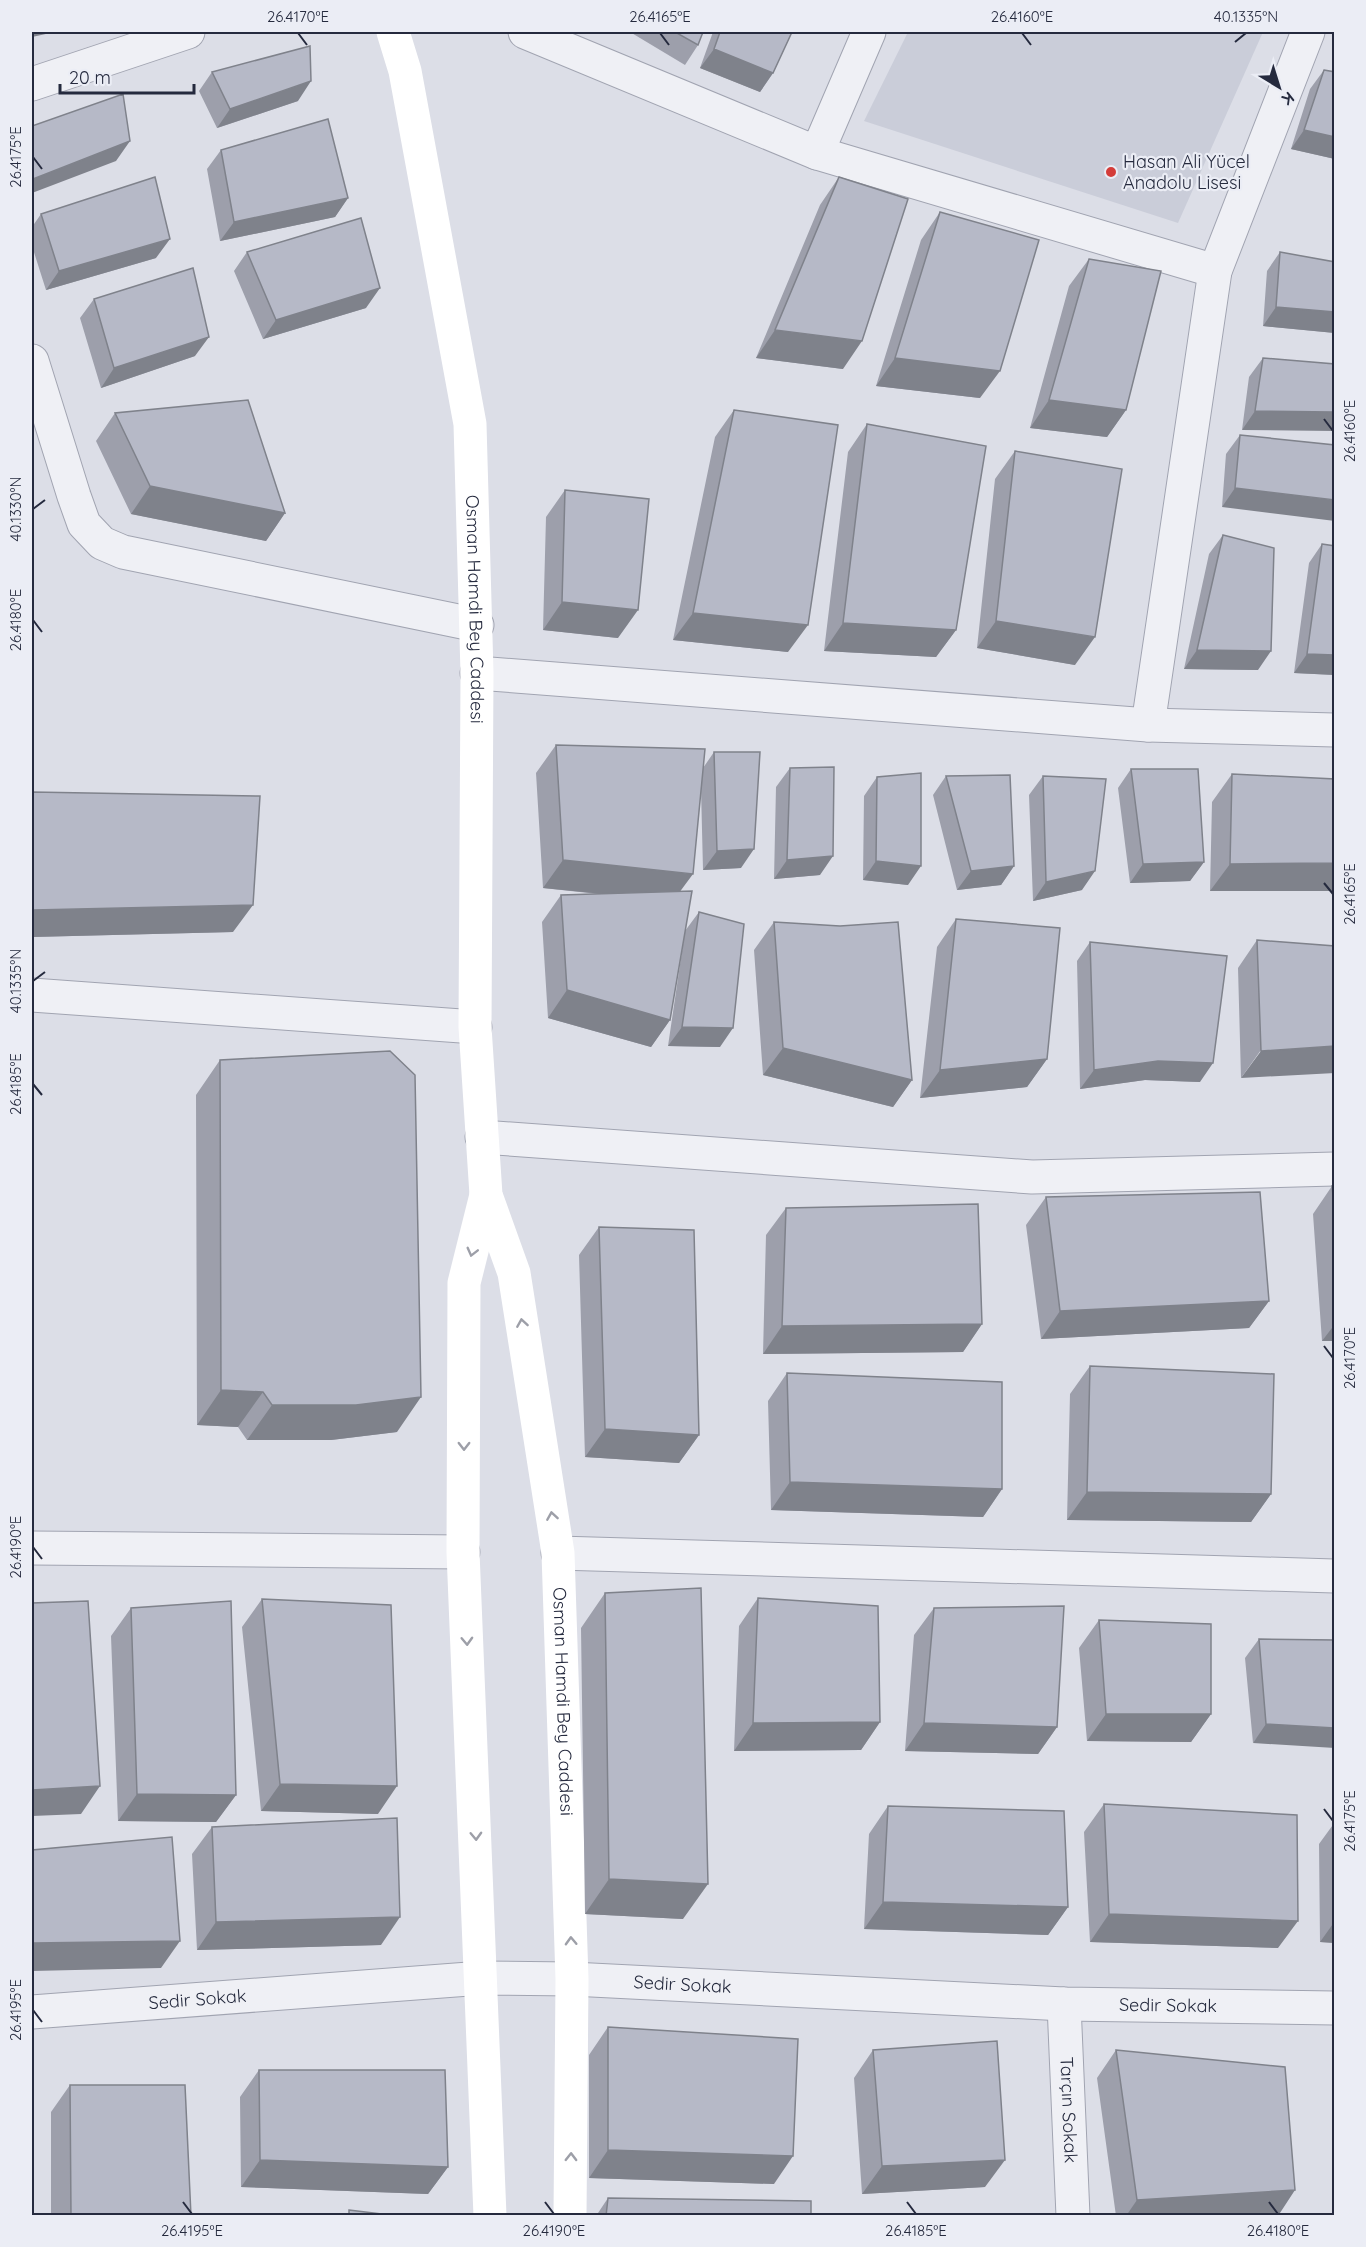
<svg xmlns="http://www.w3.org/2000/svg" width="1366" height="2247" viewBox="0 0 1366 2247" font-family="Quicksand,sans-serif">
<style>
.built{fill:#cacdd9}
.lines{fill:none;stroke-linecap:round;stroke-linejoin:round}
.street-casing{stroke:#a1a4b1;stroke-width:35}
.street{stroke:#eff0f5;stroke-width:33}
.secondary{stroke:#fff;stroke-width:33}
.wall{fill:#9d9fab}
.shaded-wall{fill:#7f828b}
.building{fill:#b6b9c7;stroke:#7f828b;stroke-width:1.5}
.oneway{stroke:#9d9fa8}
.ticks{fill:none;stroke:#252a3e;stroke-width:2}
.poi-dot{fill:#d43c39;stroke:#ebedf5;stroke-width:2}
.labels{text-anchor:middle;stroke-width:4.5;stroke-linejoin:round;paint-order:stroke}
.poi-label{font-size:18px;fill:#252a3e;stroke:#ebedf5;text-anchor:start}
.street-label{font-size:18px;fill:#252a3e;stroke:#ebedf5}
.neatline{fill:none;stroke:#252a3e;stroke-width:2}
.ticks-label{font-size:15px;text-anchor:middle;fill:#252a3e}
</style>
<rect width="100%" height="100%" fill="#dcdee7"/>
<path class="built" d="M908,32H1263L1178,223L864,121Z"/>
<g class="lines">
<defs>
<g id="street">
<path d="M525,32L817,153L869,32"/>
<path d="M32,84L188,32"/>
<path d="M817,153L1215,271L1308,32"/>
<path d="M32,361L74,496L84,524L102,543L123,552L477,625"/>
<path d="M477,673L1148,725L1334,730"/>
<path d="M1148,725L1215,271"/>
<path d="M32,995L475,1027"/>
<path d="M482,1137L1032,1177L1334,1169"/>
<path d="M32,1548L463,1552"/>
<path d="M558,1553L1334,1576"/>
<path id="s1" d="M1064,2004L1073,2216"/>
<path id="s2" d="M32,2012L482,1978L572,1979L1064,2004L1334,2008"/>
</g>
</defs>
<use href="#street" class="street-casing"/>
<use href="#street" class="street"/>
<g class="secondary">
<path id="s3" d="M393,32L405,71L470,424L477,673L475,1027L486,1195L514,1273L558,1553L572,1979L570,2216"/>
<path d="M486,1195L464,1283L463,1552L490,2216"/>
</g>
</g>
<path class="wall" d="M630,32H703L698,45L685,65Z
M713,32H792L773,73L760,92L700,68Z
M1324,70L1335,159L1291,149L1310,89Z
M212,72L298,101L217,128L199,91Z
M221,150L348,198L335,217L220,241L207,169Z
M839,177L843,369L756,358L820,205Z
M940,212L980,398L876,386L921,240Z
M41,214L156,258L46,290L32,246V227Z
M247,252L366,308L263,339L234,271Z
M1280,252L1335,262V333L1263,326L1267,271Z
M1089,259L1126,410L1107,437L1030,428L1069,286Z
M94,299L195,356L101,388L80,318Z
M1263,358L1335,364L1242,430L1249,377Z
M734,410L788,652L673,640L715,437Z
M115,413L285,513L266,541L131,514L96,441Z
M867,424L956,630L936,657L824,651L848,452Z
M1240,435L1335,445L1222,507L1226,454Z
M1015,451L1075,665L977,648L995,479Z
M565,490L618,638L543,630L546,517Z
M1223,535L1258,670L1184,669L1209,554Z
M1322,544L1335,675L1294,673L1309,563Z
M556,745L703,768L714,752L741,868L703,870L701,789L680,892L670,1020L651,1047L548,1018L542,922L561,895L598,894L543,888L536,773Z
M790,768L820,875L774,879L776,787Z
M1131,769L1204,862L1190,881L1130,883L1118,788Z
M1232,774L1334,891H1210L1212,802Z
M946,776L1014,866L1001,885L957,890L933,795Z
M1043,776L1082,890L1033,901L1029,795Z
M877,777L908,885L863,880L864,796Z
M32,792L233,932L32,937Z
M699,912L720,1047L668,1046L685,931Z
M956,919L1047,1059L1027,1087L920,1098L937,947Z
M774,922L912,1080L893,1107L763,1075L754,950Z
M1257,940L1335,946L1241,1078L1238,968Z
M1090,942L1200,1082L1145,1080L1080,1089L1077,961Z
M220,1060L397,1432L331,1440H247L238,1427L197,1425L196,1095Z
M1332,1186H1335V1341H1322L1313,1214Z
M1046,1197L1269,1301L1249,1328L1041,1339L1026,1225Z
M786,1208L982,1324L963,1352L763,1354L766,1235Z
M599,1227L699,1435L679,1463L585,1457L579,1255Z
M1090,1366L1271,1494L1251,1522L1067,1520L1070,1394Z
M787,1373L1002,1489L983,1517L771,1510L768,1401Z
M605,1593L683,1919L585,1914L581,1628Z
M758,1598L880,1722L861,1750L734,1751L739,1626Z
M262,1599L378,1814L261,1811L242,1627Z
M131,1608L236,1795L216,1822L118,1821L111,1636Z
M934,1608L1057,1727L1038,1754L905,1751L914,1635Z
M1099,1620L1211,1714L1191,1742L1087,1741L1079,1648Z
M1259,1639L1335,1640L1253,1743L1245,1658Z
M1104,1804L1278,1948L1090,1942L1084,1832Z
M888,1806L1068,1907L1048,1935L864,1929L869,1834Z
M1335,1822V1943L1320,1942L1319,1844Z
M212,1827L381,1945L197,1950L192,1854Z
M608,2027L774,2184L589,2178V2055Z
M873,2050L985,2187L862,2194L854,2078Z
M1116,2050L1278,2216H1116L1097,2078Z
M259,2070L448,2167L428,2194L241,2187L240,2097Z
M70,2085L191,2216H51V2112Z
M608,2198L811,2216H596Z"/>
<path class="shaded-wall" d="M32,32H55L32,37Z
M714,49L773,73L760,92L700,68Z
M311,81L298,101L217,128L230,109Z
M1304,130L1335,137V159L1291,149Z
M130,141L116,161L32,193V180L33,179Z
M348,198L335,217L220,241L234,222Z
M170,239L156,258L46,290L59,271Z
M380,288L366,308L263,339L276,320Z
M1276,307L1335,312V333L1263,326Z
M775,330L862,341L843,369L756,358Z
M209,337L195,356L101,388L114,368Z
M895,358L1000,371L980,398L876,386Z
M1049,400L1126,410L1107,437L1030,428Z
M1255,411L1335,412V431L1242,430Z
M150,486L285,513L266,541L131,514Z
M1235,488L1335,500V521L1222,507Z
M562,602L638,610L618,638L543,630Z
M693,613L808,625L788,652L673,640Z
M996,621L1095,637L1075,665L977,648Z
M843,623L956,630L936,657L824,651Z
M1197,650L1271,651L1258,670L1184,669Z
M1307,654L1335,655V675L1294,673Z
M754,849L741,868L703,870L717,851Z
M833,856L820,875L774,879L787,860Z
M563,860L693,874L673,901L543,888Z
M876,861L921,866L908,885L863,880Z
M1204,862L1190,881L1130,883L1143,864Z
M1335,863L1334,891H1210L1230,864Z
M1014,866L1001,885L957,890L971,871Z
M1095,871L1082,890L1033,901L1046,882Z
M253,905L233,932L32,937V912L33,910Z
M567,990L670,1020L651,1047L548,1018Z
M682,1027L733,1028L720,1047L668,1046Z
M1335,1046V1073L1241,1078L1261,1051Z
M783,1048L912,1080L893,1107L763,1075Z
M1047,1059L1027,1087L920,1098L940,1070Z
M1158,1061L1213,1063L1200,1082L1145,1080L1080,1089L1094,1070Z
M1269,1301L1249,1328L1041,1339L1060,1311Z
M982,1324L963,1352L763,1354L782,1326Z
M1335,1324V1341H1322Z
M221,1390L263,1392L238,1427L197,1425Z
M421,1397L397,1432L331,1440H247L272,1405Z
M605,1429L699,1435L679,1463L585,1457Z
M790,1482L1002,1489L983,1517L771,1510Z
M1087,1492L1271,1494L1251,1522L1067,1520Z
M1106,1714H1211L1191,1742L1087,1741Z
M880,1722L861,1750L734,1751L753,1723Z
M924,1723L1057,1727L1038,1754L905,1751Z
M1266,1724L1335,1728V1748L1253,1743Z
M280,1784L397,1786L378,1814L261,1811Z
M100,1786L81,1814L32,1816V1790Z
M137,1794L236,1795L216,1822L118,1821Z
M609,1879L708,1884L683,1919L585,1914Z
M883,1902L1068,1907L1048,1935L864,1929Z
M1109,1914L1298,1921L1278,1948L1090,1942Z
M400,1917L381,1945L197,1950L216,1922Z
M1335,1921V1943L1320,1942Z
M180,1941L161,1968L32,1971V1943Z
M608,2150L793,2156L774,2184L589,2178Z
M260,2160L448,2167L428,2194L241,2187Z
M1005,2160L985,2187L862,2194L882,2166Z
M1295,2190L1278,2216H1126L1137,2200Z"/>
<path class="building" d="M675,32H703L698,45Z
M720,32H792L773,73L714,49Z
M310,46L311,81L230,109L212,72Z
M1324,70L1335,72V137L1304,130Z
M123,94L130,141L33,179L32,174V126Z
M328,119L348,198L234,222L221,150Z
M155,177L170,239L59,271L41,214Z
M839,177L908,199L862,341L775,330Z
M940,212L1039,240L1000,371L895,358Z
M361,218L380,288L276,320L247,252Z
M1280,252L1335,262V312L1276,307Z
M1089,259L1161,271L1126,410L1049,400Z
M193,268L209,337L114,368L94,299Z
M1263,358L1335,364V412L1255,411Z
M248,400L285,513L150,486L115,413Z
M734,410L838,425L808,625L693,613Z
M867,424L986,446L956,630L843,623Z
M1240,435L1335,445V500L1235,488Z
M1015,451L1122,469L1095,637L996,621Z
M565,490L649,499L638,610L562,602Z
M1223,535L1274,548L1271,651L1197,650Z
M1322,544L1335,546V655L1307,654Z
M556,745L705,749L693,874L563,860Z
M714,752H760L754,849L717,851Z
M834,767L833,856L787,860L790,768Z
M1131,769H1198L1204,862L1143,864Z
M921,773V866L876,861L877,777Z
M1232,774L1335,779V863L1230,864Z
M1010,775L1014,866L971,871L946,776Z
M1043,776L1106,779L1095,871L1046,882Z
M32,792L260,796L253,905L33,910L32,877Z
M692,891L670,1020L567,990L561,895Z
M699,912L744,924L733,1028L682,1027Z
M956,919L1060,928L1047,1059L940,1070Z
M774,922L840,926L898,922L912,1080L783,1048Z
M1257,940L1335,946V1046L1261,1051Z
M1090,942L1227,956L1213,1063L1158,1061L1094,1070Z
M390,1051L415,1075L421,1397L356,1405H272L263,1392L221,1390L220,1060Z
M1332,1186H1335V1214Z
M1260,1192L1269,1301L1060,1311L1046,1197Z
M978,1204L982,1324L782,1326L786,1208Z
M599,1227L694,1230L699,1435L605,1429Z
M1090,1366L1274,1374L1271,1494L1087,1492Z
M787,1373L1002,1382V1489L790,1482Z
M701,1588L708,1884L609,1879L605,1593Z
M758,1598L878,1606L880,1722L753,1723Z
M262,1599L391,1605L397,1786L280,1784Z
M88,1601L100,1786L32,1790V1603Z
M231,1601L236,1795L137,1794L131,1608Z
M1064,1606L1057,1727L924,1723L934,1608Z
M1099,1620L1211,1624V1714H1106Z
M1259,1639L1335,1640V1728L1266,1724Z
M1104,1804L1297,1815L1298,1921L1109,1914Z
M888,1806L1064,1811L1068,1907L883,1902Z
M397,1818L400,1917L216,1922L212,1827Z
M172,1837L180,1941L32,1943V1850Z
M608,2027L798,2039L793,2156L608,2150Z
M997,2041L1005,2160L882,2166L873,2050Z
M1116,2050L1285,2067L1295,2190L1137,2200Z
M259,2070H445L448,2167L260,2160Z
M70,2085H185L191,2216H71Z
M608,2198L811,2201V2216H606Z
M349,2210L398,2216H349Z"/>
<defs><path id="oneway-chevron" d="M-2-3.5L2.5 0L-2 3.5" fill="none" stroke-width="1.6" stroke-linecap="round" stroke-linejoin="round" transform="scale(1.5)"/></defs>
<g class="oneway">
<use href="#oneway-chevron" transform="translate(472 1252) rotate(104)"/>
<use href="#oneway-chevron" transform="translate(522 1323) rotate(-99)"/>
<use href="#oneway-chevron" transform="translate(464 1446) rotate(90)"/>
<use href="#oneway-chevron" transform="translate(552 1516) rotate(-99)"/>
<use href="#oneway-chevron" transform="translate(467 1641) rotate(88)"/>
<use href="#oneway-chevron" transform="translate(476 1836) rotate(88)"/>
<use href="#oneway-chevron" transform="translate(571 1941) rotate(-92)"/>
<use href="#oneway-chevron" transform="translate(571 2157) rotate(-89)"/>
</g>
<path class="ticks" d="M298,33L307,45M660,33L669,45M1022,33L1031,45M1235,42L1246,33M33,157L42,169M1324,419L1333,431M33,509L45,500M33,620L42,632M1324,883L1333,894M33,981L45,972M33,1084L42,1095M1324,1346L1333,1358M33,1547L42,1559M1324,1809L1333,1821M33,2010L42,2022M183,2202L192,2214M545,2202L554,2214M907,2202L916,2214M1269,2202L1278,2214"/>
<circle class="poi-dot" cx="1111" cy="172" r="6"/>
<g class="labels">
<g class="poi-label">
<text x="1123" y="168">Hasan Ali Yücel<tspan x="1123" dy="21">Anadolu Lisesi</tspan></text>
</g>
<g class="street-label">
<text dy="6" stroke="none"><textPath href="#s3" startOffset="585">Osman Hamdi Bey Caddesi</textPath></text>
<text dy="6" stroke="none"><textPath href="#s3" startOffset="1686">Osman Hamdi Bey Caddesi</textPath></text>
<text dy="6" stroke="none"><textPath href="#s2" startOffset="652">Sedir Sokak</textPath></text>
<text dy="6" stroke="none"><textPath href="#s2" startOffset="166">Sedir Sokak</textPath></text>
<text dy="6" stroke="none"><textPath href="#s2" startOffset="1138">Sedir Sokak</textPath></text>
<text dy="6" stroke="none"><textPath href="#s1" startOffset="106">Tarçın Sokak</textPath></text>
</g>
</g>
<rect width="1366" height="2247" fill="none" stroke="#ebedf5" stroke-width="66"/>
<g transform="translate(1279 87) rotate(142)" stroke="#ebedf5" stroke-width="4.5" paint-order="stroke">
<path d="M0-4.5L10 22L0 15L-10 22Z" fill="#252a3e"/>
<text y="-9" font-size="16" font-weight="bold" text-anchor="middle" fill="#252a3e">K</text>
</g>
<path d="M60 84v9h134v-9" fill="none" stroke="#252a3e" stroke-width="3"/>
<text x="69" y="84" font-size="18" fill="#252a3e" stroke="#ebedf5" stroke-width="4.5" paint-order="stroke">20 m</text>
<rect x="33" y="33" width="1300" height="2181" class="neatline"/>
<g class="ticks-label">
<text x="298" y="22">26.4170°E</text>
<text x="660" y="22">26.4165°E</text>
<text x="1022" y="22">26.4160°E</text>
<text x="1246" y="22">40.1335°N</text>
<text transform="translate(16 157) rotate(-90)" y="5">26.4175°E</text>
<text transform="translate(1350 431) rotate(-90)" y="5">26.4160°E</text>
<text transform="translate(16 509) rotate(-90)" y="5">40.1330°N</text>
<text transform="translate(16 620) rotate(-90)" y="5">26.4180°E</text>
<text transform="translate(1350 894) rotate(-90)" y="5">26.4165°E</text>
<text transform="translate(16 981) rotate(-90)" y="5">40.1335°N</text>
<text transform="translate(16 1084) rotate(-90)" y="5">26.4185°E</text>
<text transform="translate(1350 1358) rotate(-90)" y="5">26.4170°E</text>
<text transform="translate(16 1547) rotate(-90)" y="5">26.4190°E</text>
<text transform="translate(1350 1821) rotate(-90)" y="5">26.4175°E</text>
<text transform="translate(16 2010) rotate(-90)" y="5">26.4195°E</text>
<text x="192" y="2236">26.4195°E</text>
<text x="554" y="2236">26.4190°E</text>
<text x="916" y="2236">26.4185°E</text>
<text x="1278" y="2236">26.4180°E</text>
</g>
</svg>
